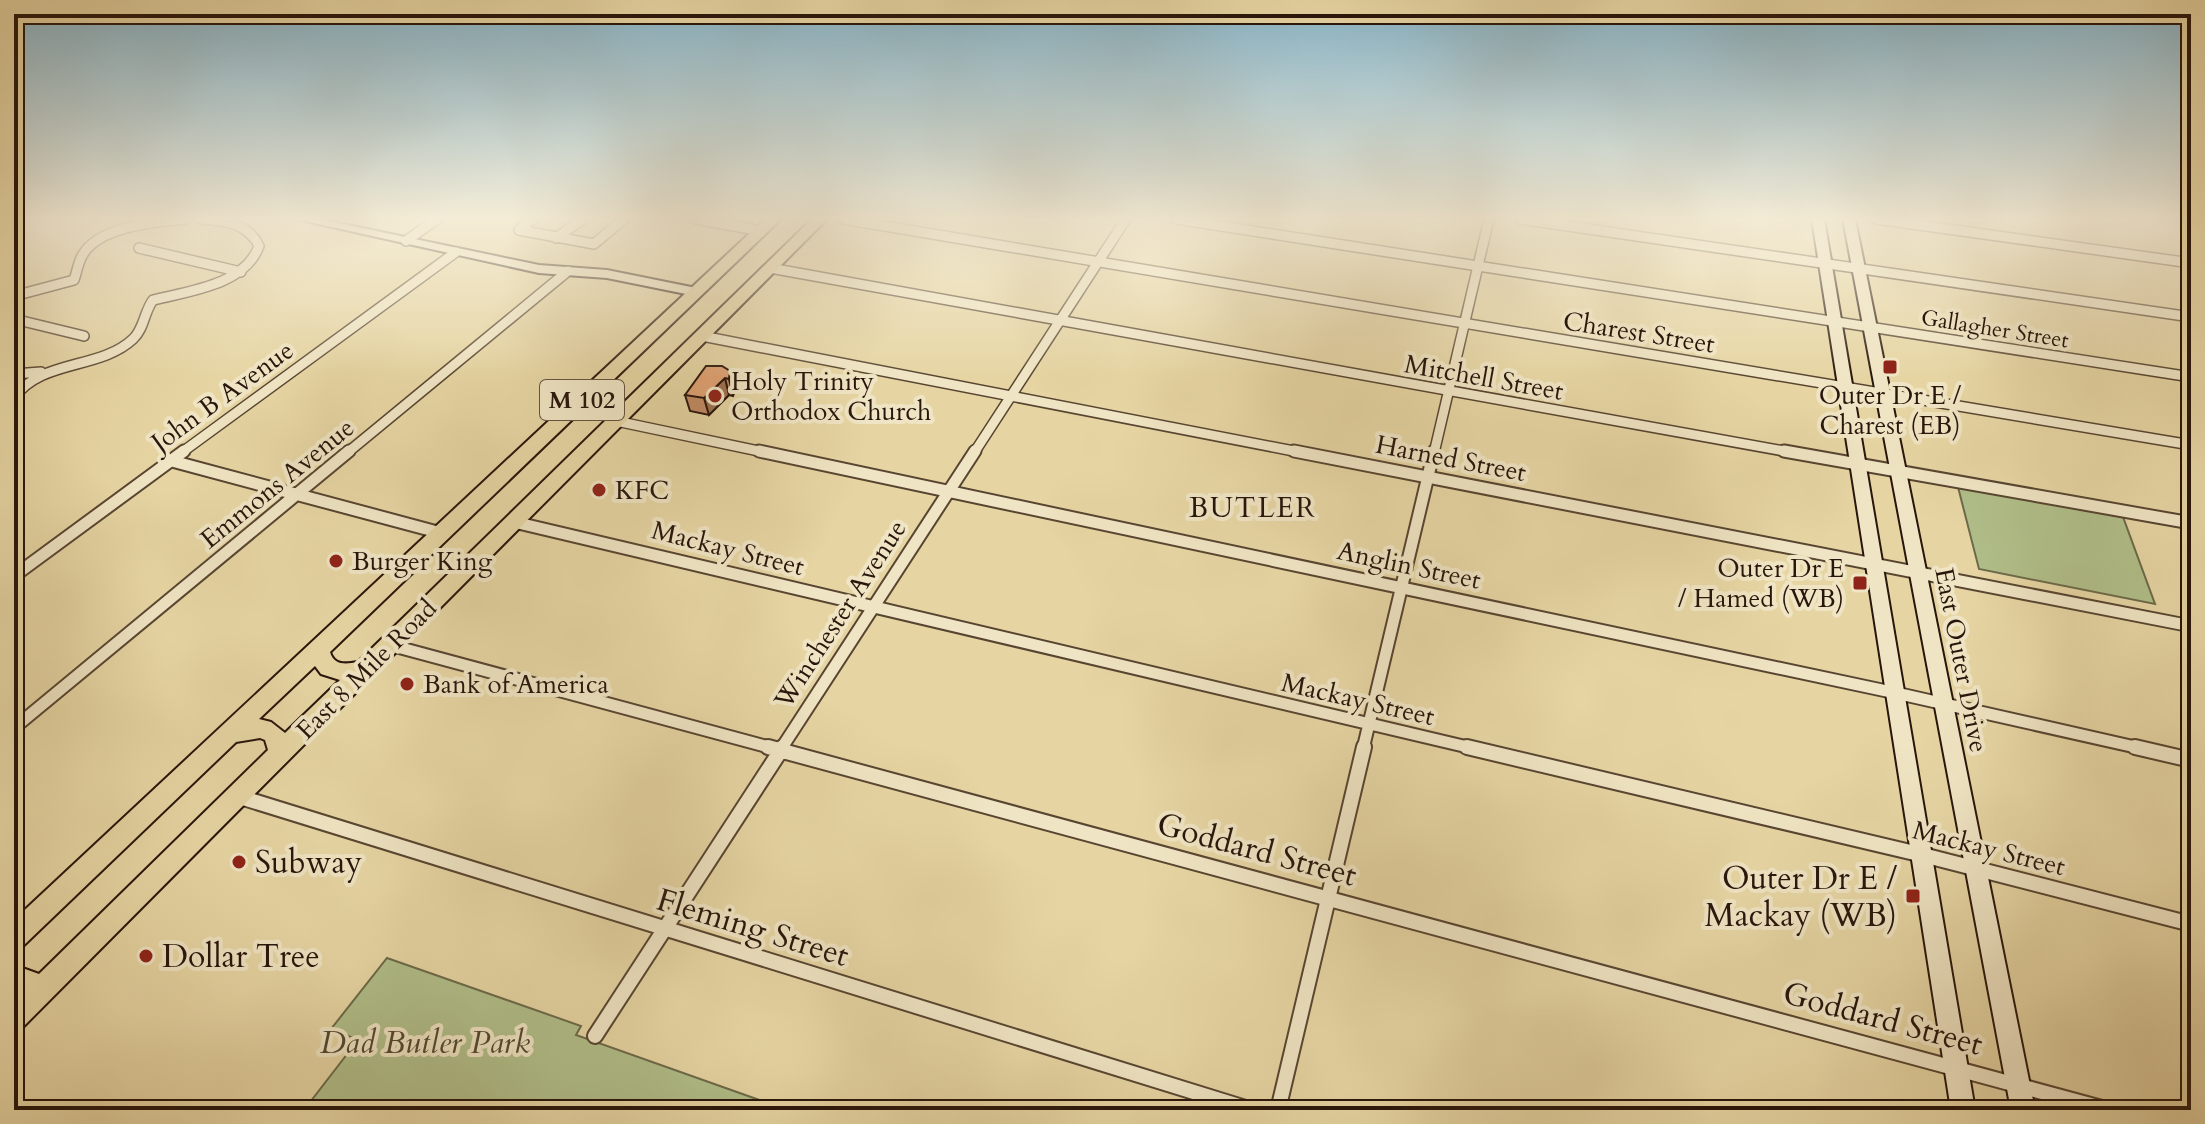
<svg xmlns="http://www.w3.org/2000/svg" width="2205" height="1124" viewBox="0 0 2205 1124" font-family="Cardo,serif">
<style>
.green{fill:#b0be89;stroke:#6c6a4a;stroke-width:2}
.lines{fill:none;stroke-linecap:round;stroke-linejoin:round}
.street-far2-casing{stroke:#584531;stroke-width:12}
.street-far1-casing{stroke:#584531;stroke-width:15}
.street-casing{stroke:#584531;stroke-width:18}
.secondary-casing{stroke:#28150b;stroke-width:4}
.highway-casing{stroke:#28150b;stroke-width:4}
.street-far2{stroke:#efe4c3;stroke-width:9}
.street-far1{stroke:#efe4c3;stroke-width:11}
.street{stroke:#efe4c3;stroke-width:14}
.secondary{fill:#efe4c3;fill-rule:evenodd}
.highway{fill:#e6d5a3;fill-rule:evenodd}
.wall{fill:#c18b64;stroke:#28150b;stroke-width:2}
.shaded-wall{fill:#9d7151;stroke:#28150b;stroke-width:2}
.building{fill:#e0a274;stroke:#28150b;stroke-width:2}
.poi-dot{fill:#8f2418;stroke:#efe4c3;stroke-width:3}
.labels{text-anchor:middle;stroke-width:8;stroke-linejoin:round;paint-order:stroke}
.far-street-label{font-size:22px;fill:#28150b;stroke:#efe4c3}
.shield{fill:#efe4c3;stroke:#645342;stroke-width:2}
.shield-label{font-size:24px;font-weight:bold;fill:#28150b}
.street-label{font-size:26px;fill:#28150b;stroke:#efe4c3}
.poi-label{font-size:26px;fill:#28150b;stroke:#efe4c3;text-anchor:start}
.neighbourhood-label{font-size:28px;letter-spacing:2px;fill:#28150b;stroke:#efe4c3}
.near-street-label{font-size:32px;fill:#28150b;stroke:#efe4c3}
.near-poi-label{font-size:32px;fill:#28150b;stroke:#efe4c3;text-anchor:start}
.near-park-label{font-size:32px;font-style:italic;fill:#514831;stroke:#efe4c3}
</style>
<rect width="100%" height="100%" fill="#e6d5a3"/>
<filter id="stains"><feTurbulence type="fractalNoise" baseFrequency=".0025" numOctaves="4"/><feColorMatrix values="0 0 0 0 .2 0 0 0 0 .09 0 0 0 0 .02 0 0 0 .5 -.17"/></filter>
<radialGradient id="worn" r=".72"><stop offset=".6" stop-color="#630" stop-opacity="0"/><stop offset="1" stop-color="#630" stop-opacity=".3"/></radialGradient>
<path class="green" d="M1958,487L2123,517L2155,604L1979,569Z
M387,958L581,1026L576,1035L765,1102L761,1110H304L358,1040L331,1029Z"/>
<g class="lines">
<defs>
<path id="street-far2" d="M695,219L761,231
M843,219L2191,445
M1176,219L2191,377
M1520,219L2191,317
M1876,219L2191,263
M2183,219L2191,233
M519,230L594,244L624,219
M519,230L533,219
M556,238L583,219
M406,241L437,219
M139,248L241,272
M770,268L1795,453
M14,296L74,280C77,272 78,263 82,256C98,226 155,222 185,219
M14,319L84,336
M702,336L1304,453
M14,374L41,372
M14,398C41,359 100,370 133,339C144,329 144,312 153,300C189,291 245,285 259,246C248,223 224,220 201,219
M616,421L768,453
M181,453L456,252
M347,453L568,271
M974,453L1126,219
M1434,453L1489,219"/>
<path id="street-far1" d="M759,451L1896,693L2144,749
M1294,451L2191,626
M1784,451L2191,523
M172,461L441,533
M514,522L1476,749
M14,576L184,451
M390,645L776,749
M14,728L349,451
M781,749L975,451
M1363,749L1434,451"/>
<path id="street" d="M768,747L2109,1110
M1467,747L1923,855L2191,924
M2135,747L2191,760
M237,796L1252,1110
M595,1036L783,747
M1278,1110L1364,747"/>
<path id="secondary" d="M296,219H319L539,265L607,270L696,288L702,292L696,296L607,278L539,273Z
M1812,219H1824L1975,1110H1951Z
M1843,219H1855L2035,1110H2011Z"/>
<path id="highway" d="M765,219H781L330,652C334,666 346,664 358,662L812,219H827L24,1026L14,1030V998L19,993L14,991V965L39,974L268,750L265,740L260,738L236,742L23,946L14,949V920ZM315,666L321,674L340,680L285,733L271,722L259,719Z"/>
</defs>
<use href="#street-far2" class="street-far2-casing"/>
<use href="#street-far1" class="street-far1-casing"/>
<use href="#street" class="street-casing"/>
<use href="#secondary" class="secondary-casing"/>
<use href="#highway" class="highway-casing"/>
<use href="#street-far2" class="street-far2"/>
<use href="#street-far1" class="street-far1"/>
<use href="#street" class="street"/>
<use href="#secondary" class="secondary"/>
<use href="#highway" class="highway"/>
</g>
<path class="wall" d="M730,371L735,388L733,396L729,395L709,415L690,411L685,395Z"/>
<path class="shaded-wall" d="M730,371L735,388L733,396L729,379Z
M725,378L729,395L709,415L704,398Z"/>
<path class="building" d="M706,366H722L730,371L729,379L725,378L704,398L685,395Z"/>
<linearGradient id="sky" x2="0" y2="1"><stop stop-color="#87b6cc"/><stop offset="0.58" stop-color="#f4ecd6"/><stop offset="1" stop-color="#f4ecd6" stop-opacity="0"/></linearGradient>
<rect width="2205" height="377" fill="url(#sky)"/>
<g class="poi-dot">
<rect x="1882" y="359" width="16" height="16" rx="4"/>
<circle cx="715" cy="396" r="8"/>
<circle cx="599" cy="490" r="8"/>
<circle cx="336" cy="561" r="8"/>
<rect x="1852" y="575" width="16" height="16" rx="4"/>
<circle cx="407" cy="684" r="8"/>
<circle cx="239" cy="862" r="8"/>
<rect x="1905" y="888" width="16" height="16" rx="4"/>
<circle cx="146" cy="956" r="8"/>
</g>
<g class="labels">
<g class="far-street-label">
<text transform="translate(1995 328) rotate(9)" y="8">Gallagher Street</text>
</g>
<rect class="shield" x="540" y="380" width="84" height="40" rx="6"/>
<g class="shield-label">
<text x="582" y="408">M 102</text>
</g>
<g class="street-label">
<text transform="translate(1639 332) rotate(9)" y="9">Charest Street</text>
<text transform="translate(1484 377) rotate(10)" y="9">Mitchell Street</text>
<text transform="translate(222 396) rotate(-36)" y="9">John B Avenue</text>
<text transform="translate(1451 458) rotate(11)" y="9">Harned Street</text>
<text transform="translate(277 483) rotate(-39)" y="9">Emmons Avenue</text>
<text transform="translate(728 548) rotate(14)" y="9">Mackay Street</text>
<text transform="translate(1409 565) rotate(12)" y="9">Anglin Street</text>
<text transform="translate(840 614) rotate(-57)" y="9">Winchester Avenue</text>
<text transform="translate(1962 660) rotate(79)" y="9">East Outer Drive</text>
<text transform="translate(366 669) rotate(-45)" y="9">East 8 Mile Road</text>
<text transform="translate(1358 699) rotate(13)" y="9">Mackay Street</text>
<text transform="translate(1989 848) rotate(14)" y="9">Mackay Street</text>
</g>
<g class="poi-label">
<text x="731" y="390">Holy Trinity<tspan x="731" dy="30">Orthodox Church</tspan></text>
<text x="1890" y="404" text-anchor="middle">Outer Dr E /<tspan x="1890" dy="30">Charest (EB)</tspan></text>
<text x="615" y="499">KFC</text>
<text x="352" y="570">Burger King</text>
<text x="1844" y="577" text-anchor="end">Outer Dr E<tspan x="1844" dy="30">/ Hamed (WB)</tspan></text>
<text x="423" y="693">Bank of America</text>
</g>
<g class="neighbourhood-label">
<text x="1253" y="517">BUTLER</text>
</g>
<g class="near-street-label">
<text transform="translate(1257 849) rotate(15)" y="11">Goddard Street</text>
<text transform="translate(753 927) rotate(17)" y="11">Fleming Street</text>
<text transform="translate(1883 1018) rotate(15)" y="11">Goddard Street</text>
</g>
<g class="near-poi-label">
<text x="255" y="873">Subway</text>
<text x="1897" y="889" text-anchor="end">Outer Dr E /<tspan x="1897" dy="37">Mackay (WB)</tspan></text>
<text x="162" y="967">Dollar Tree</text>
</g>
<g class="near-park-label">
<text x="425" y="1053">Dad Butler Park</text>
</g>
</g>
<rect width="2205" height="1124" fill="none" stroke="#e6d5a3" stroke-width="48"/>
<rect x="16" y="16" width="2173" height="1092" fill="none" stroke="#28150b" stroke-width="4"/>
<rect x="24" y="24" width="2157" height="1076" fill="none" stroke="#28150b" stroke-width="2"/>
<rect width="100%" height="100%" filter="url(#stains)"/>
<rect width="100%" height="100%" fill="url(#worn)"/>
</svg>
